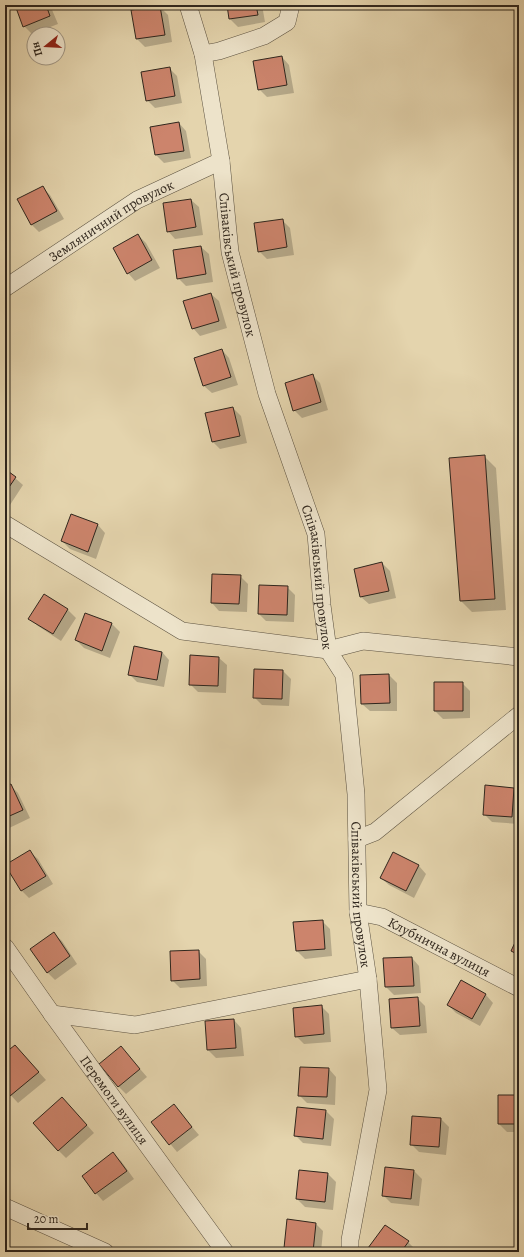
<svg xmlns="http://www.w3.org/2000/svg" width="524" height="1257" viewBox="0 0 524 1257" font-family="Alegreya,serif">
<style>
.shadow{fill:#0003}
.building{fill:#cc846c;stroke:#2f261d}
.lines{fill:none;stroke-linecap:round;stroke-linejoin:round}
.street-casing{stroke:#5c5241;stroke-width:18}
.street{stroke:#ede3ca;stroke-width:17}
.labels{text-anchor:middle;stroke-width:4;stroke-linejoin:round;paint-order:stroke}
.street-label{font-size:14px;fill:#2f261d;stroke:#ede3ca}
</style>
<rect width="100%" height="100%" fill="#e4d4ad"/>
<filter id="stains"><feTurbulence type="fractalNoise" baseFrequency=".005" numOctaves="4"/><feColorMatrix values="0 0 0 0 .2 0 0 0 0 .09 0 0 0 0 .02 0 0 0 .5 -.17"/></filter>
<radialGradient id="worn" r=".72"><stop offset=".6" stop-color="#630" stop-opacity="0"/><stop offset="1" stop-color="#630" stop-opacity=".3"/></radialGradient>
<path class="shadow" d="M16,5H50L58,24L32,34L24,26Z
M228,5H262L265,22L238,27L230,19Z
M160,7L168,15L172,42L145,47L137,39Z
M282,57L289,65L294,93L267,97L259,89Z
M169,68L177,76L182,103L155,108L147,100Z
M179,123L186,131L191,158L164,163L156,155L151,128Z
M42,187L50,195L64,219L39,232L32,225Z
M191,200L199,207L203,235L175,239L168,231Z
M282,220L290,228L294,255L267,259L259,251Z
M138,235L146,243L160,268L135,281L128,273Z
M5,244L10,253L5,256Z
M201,247L209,254L213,282L186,286L178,278Z
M211,294L219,301L227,328L200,336L193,328Z
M222,350L229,358L238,385L212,393L204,386Z
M312,375L320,383L328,410L302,418L294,410Z
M233,408L241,416L247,443L220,449L213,442Z
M484,456L496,468L506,610L472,612L461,601Z
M5,471L15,478L23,485L8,508L5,506Z
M71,515L98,525L105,533L96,559L70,549L62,541Z
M382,563L390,571L396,598L369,604L361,597Z
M5,570L10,574L5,581Z
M240,576L248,584L247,612L219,611L212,603Z
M287,587L295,595L294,622L266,621L259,614Z
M44,595L68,610L76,618L61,641L38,626L30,619Z
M85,614L112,624L120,632L110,658L84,648L76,640Z
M162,652L169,660L164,687L137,682L129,674Z
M219,658L227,665L226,693L198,692L190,684Z
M283,671L291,679L289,706L262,705L254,697Z
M389,675L397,683V711H370L362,704Z
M462,683L470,691V718L443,719L435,711Z
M10,785L18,793L30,818L5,830V787Z
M514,789L519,794V824L492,822L484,814Z
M30,852L38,859L53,884L29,898L21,890Z
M394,853L419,866L426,874L414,898L389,885L381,878Z
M322,921L330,929L332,956L305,959L297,951Z
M54,934L62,941L77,964L55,980L47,972Z
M519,937V958L512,951Z
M198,951L206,959L207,986L180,988L172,980Z
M412,958L419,966L421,993L394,995L386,987Z
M461,981L486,995L493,1003L480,1026L456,1013L448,1005Z
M417,998L425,1006L427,1033L400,1035L392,1028Z
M321,1006L329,1014L331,1042L304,1044L296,1036Z
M234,1020L241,1028L244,1056L216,1058L208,1050L206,1022Z
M15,1046L46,1080L18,1103L5,1089V1055Z
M121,1047L147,1077L126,1094L118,1086Z
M329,1069L336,1077L335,1105L307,1103L299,1095Z
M519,1096V1132H507L499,1124Z
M70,1106L94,1133L66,1158L58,1150Z
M174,1106L199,1135L177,1152L153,1123Z
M326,1111L334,1119L331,1146L303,1143L295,1135Z
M441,1119L449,1127L446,1155L419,1152L411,1144Z
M113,1154L121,1161L134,1179L103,1201L96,1193Z
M414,1171L422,1179L419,1206L391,1203L383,1195Z
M328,1174L336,1182L333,1210L305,1207L297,1199Z
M316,1224L323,1231L321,1252H289L285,1248Z
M408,1242L416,1250L414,1252H373L369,1248Z"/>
<path class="building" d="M15,5H46L50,16L23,27Z
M227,5H256L258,15L229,19Z
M160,6L165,35L136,39L131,10Z
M282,56L287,85L258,90L253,61Z
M170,67L175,96L146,101L141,72Z
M179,122L184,151L155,155L150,127Z
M43,186L57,211L31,225L17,199Z
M191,199L196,227L167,232L163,203Z
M283,219L287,247L258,252L254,223Z
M138,234L152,260L127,274L113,248Z
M201,246L206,274L177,279L173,250Z
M211,293L219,321L192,329L183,301Z
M222,349L231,377L203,386L194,358Z
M313,374L321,402L293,411L285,383Z
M233,407L240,436L212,442L205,413Z
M485,455L495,599L460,601L449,458Z
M5,469L16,477L5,493Z
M71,514L98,524L88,552L61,541Z
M382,562L389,591L360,597L354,569Z
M212,574L241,575L239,604L211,603Z
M259,585L288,586L287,615L258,614Z
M44,594L68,609L53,634L28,619Z
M85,613L112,623L102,651L75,640Z
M134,646L162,652L157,680L128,675Z
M190,655L219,657L218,686L189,685Z
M254,669L283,670L282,699L253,698Z
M389,674L390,703L361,704L360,675Z
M434,682H463V711H434Z
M11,784L23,810L5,818V786Z
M485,785L514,788L512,817L483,815Z
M30,850L46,876L21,891L5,865Z
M393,852L419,865L406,891L380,878Z
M323,920L325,949L296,951L293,922Z
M54,932L70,956L47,973L30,949Z
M519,934V955L511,951Z
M199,950L200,979L171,981L170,951Z
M412,957L414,986L385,987L383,958Z
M461,980L486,994L472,1019L447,1005Z
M418,997L420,1026L391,1028L389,999Z
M322,1005L324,1034L295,1037L293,1008Z
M234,1019L236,1048L207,1050L205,1021Z
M15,1045L39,1072L10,1096L5,1091V1053Z
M121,1046L140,1069L118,1087L99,1064Z
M300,1067L329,1068L327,1097L298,1096Z
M498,1095H519V1124H498Z
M62,1097L87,1125L58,1151L33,1123Z
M174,1104L192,1127L169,1145L151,1122Z
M297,1107L326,1110L323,1139L294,1136Z
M412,1116L441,1118L439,1147L410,1145Z
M113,1152L127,1171L95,1194L82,1176Z
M385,1167L414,1170L411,1199L382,1196Z
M299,1170L328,1173L325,1202L296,1199Z
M287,1219L316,1223L313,1252L284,1248Z
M385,1225L409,1241L401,1252H374L368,1248Z"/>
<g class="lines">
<defs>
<g id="street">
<path id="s1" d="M188,5L203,54L221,161L230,252L267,394L316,534L322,605L328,650L344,675L356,794L358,912L368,979L378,1090L350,1240V1252"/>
<path d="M203,54L219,51L264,36L287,22L291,5"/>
<path id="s2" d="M5,288L137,200L221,161"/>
<path d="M5,524L182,631L328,650L363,641L519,657"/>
<path d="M357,839L375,832L519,715"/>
<path id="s3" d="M358,912L382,917L519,988"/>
<path id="s4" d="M5,947L52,1014L225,1252"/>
<path d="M52,1014L135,1025L368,979"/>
<path d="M5,1207L105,1252"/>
</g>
</defs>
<use href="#street" class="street-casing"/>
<use href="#street" class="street"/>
</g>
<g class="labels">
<g class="street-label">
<text dy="5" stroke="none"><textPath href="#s2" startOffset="126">Земляничний провулок</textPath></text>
<text dy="5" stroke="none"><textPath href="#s1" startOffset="265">Співаківський провулок</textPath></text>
<text dy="5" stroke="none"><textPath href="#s1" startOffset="589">Співаківський провулок</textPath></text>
<text dy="5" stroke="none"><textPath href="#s1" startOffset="913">Співаківський провулок</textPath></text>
<text dy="5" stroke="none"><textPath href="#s3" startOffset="89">Клубнична вулиця</textPath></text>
<text dy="5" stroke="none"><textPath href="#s4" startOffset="188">Перемоги вулиця</textPath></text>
</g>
</g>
<rect width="524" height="1257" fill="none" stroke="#e4d4ad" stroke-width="20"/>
<rect x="6" y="6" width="512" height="1245" fill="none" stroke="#2f261d" stroke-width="2"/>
<rect x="10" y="10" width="504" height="1237" fill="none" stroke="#2f261d"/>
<g transform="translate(46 46) rotate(252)"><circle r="19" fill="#ede3ca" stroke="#a19785"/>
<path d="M0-3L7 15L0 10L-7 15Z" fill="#8f2418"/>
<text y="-6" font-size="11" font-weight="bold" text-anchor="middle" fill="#2f261d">Пн</text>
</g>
<path d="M28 1223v6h59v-6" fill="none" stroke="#2f261d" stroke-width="2"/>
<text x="34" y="1223" font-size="12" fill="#2f261d" stroke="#ede3ca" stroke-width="3" paint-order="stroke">20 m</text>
<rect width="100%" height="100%" filter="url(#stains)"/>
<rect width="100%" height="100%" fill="url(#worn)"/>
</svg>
